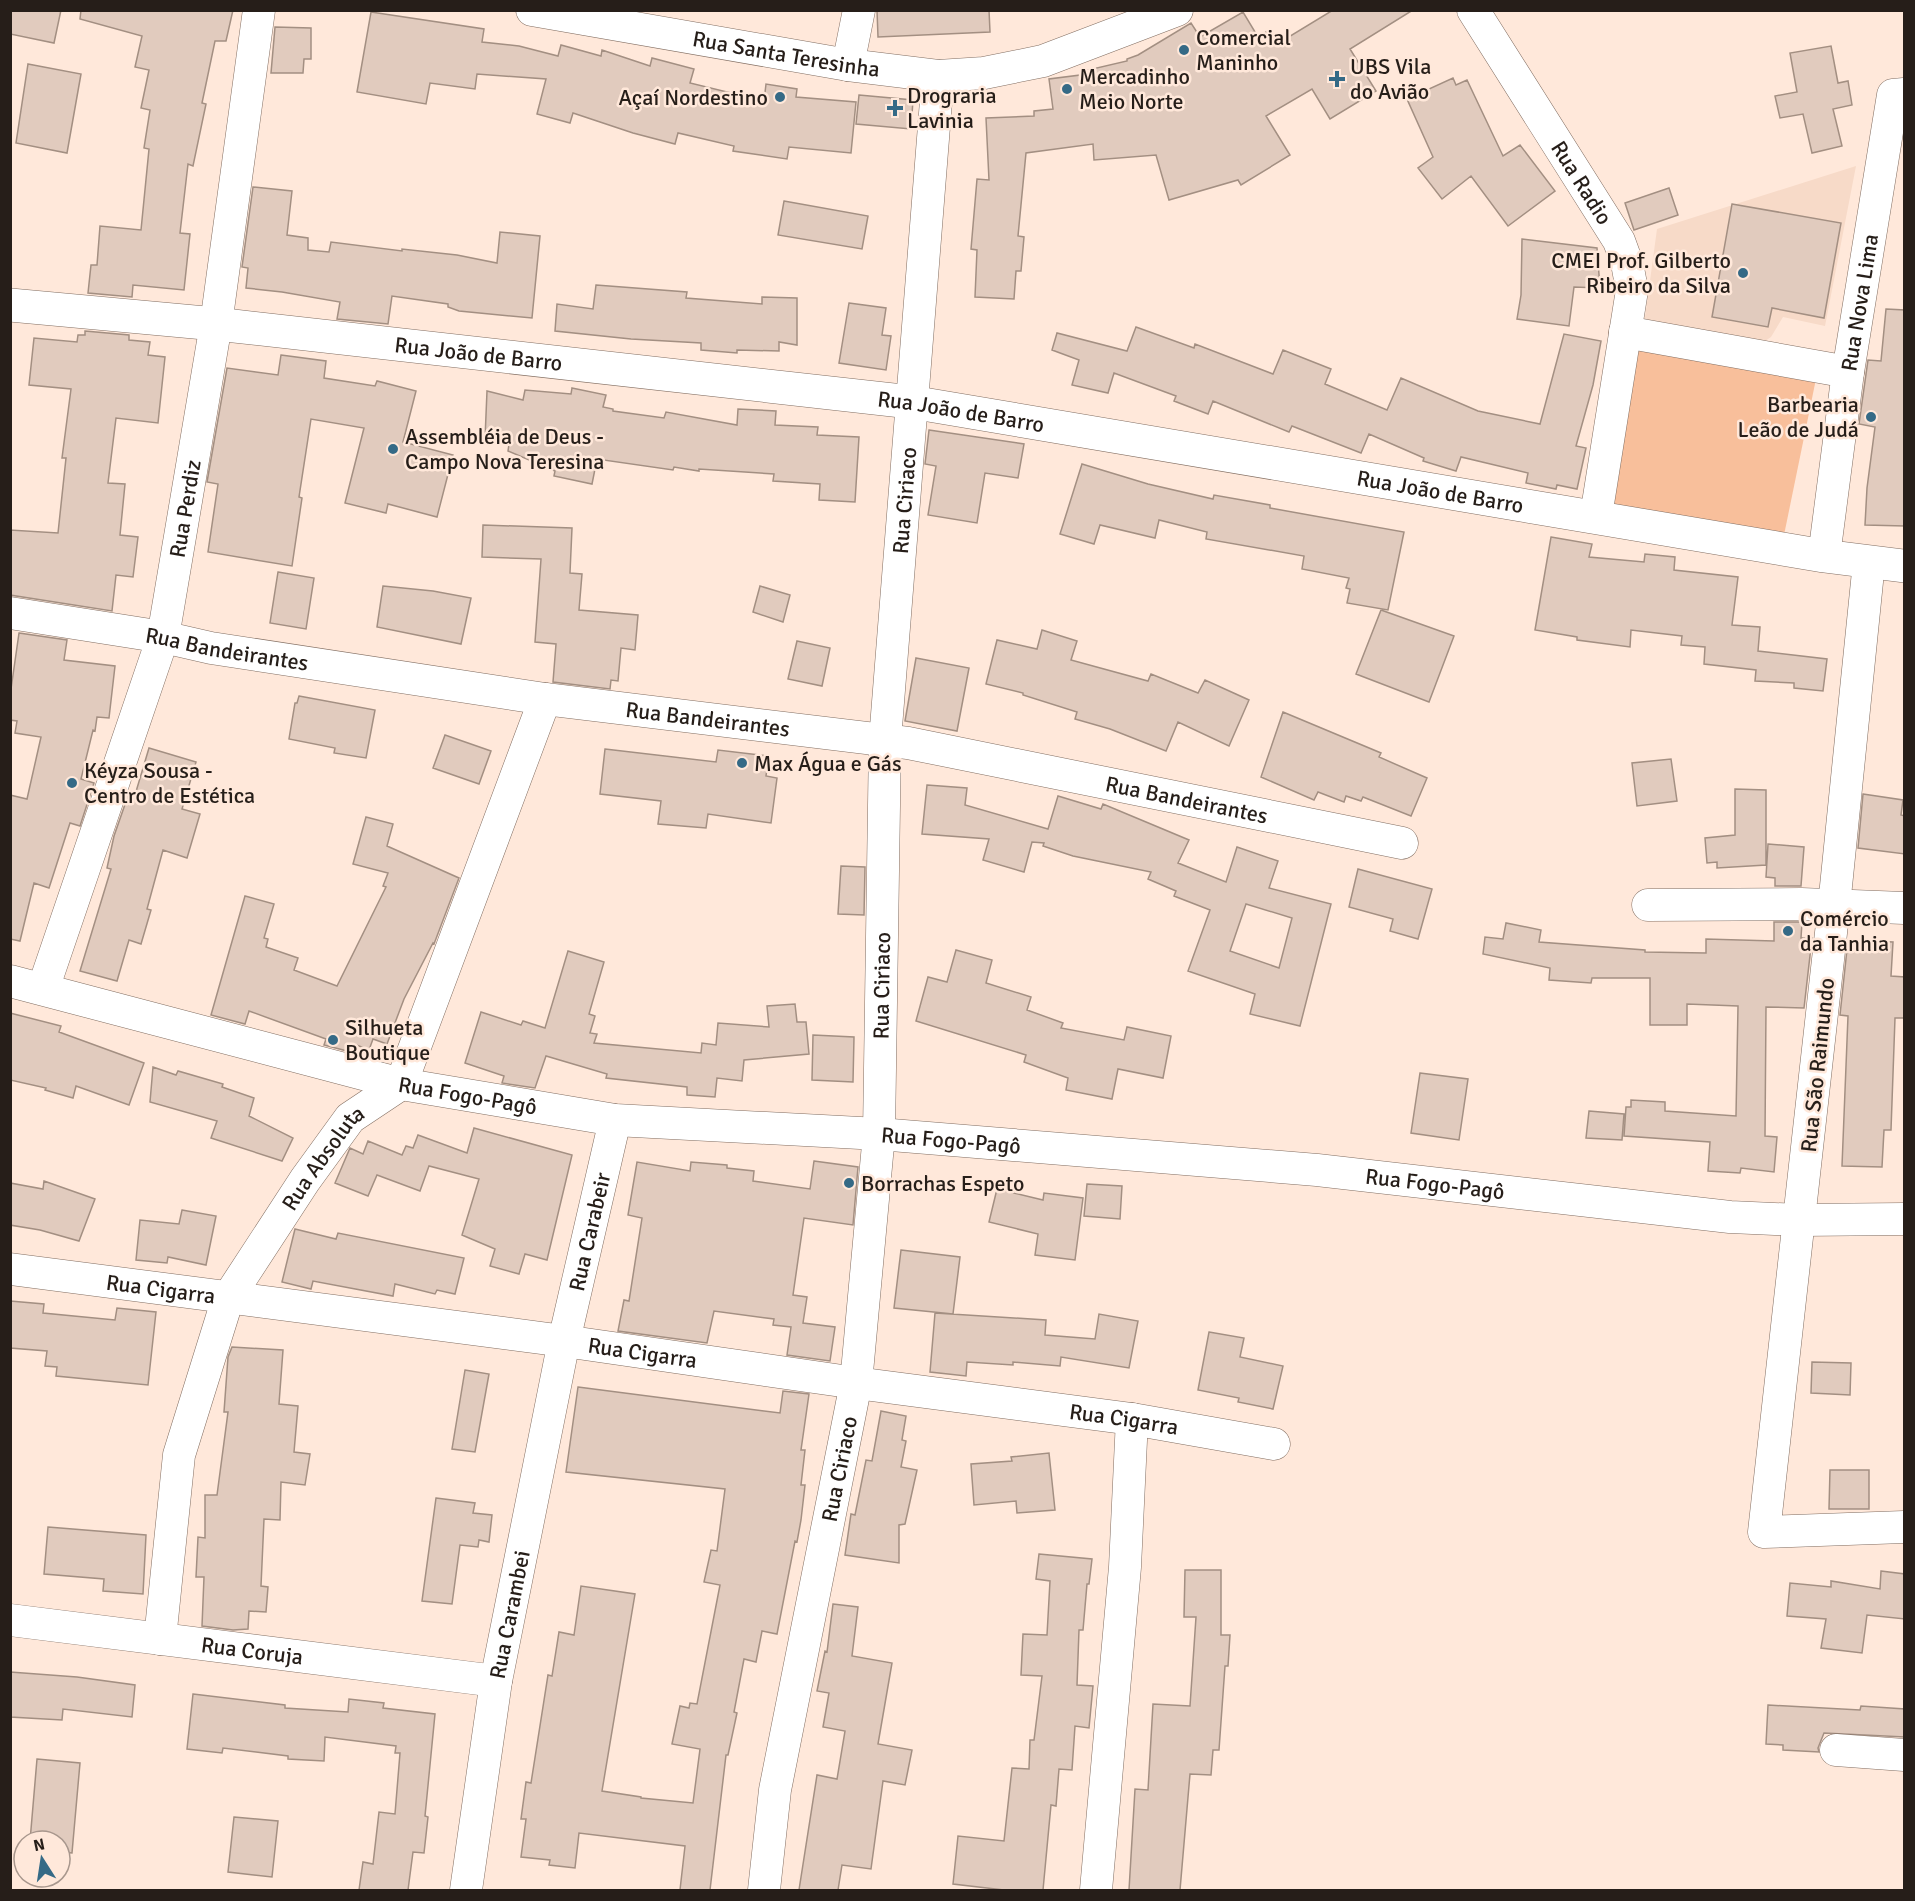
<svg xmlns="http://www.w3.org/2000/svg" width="1915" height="1901" viewBox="0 0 1915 1901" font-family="Signika,sans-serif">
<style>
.built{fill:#f7dac8}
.green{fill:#f8bf9b}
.building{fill:#e1cbbe;stroke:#a38f82;stroke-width:1.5;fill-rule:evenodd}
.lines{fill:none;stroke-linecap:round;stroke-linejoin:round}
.minor-casing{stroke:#826e62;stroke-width:33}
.tertiary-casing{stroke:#826e62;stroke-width:34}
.minor{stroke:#fff;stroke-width:32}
.tertiary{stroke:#fff;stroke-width:33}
.poi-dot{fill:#356a86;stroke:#ffe8da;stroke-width:2}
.labels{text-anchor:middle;stroke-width:5;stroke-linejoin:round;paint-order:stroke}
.poi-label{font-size:22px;fill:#261e19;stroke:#ffe8da;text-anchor:start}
.street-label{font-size:22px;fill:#261e19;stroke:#ffe8da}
</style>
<rect width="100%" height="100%" fill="#ffe8da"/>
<path class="built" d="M1856,166L1825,326L1783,317L1771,337L1753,349L1644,325L1657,229Z"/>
<path class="green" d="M1640,338L1817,374L1783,540L1606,504Z"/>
<path class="building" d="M10,10H61L54,43L10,34Z
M81,10H233L226,41H215L202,103L206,104L193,166L188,164L180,233L190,234L184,290L133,285L132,297L88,293L91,265H97L100,226L141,230L149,149L144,148L150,110L141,108L149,70L135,67L142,36L80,19Z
M877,10H989L990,32L878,37Z
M1333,10H1413L1350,49L1376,91L1330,119L1312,89L1266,116L1290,155L1241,185L1238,180L1169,200L1156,155L1094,160L1093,144L1026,153L1018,236L1024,237L1021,271H1016L1014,299L975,297L977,250L971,249L977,179L989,180L986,118L1034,116V111L1053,109L1049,79L1088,74V70L1127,61V59L1138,55L1191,23L1200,37L1243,12L1258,37L1266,32L1274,46Z
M371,12L484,29L482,42L519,46L558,56L561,45L601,56L602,50L650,66L652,58L694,69L690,83L764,101L766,84L797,89L796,97L856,102L851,153L789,147L787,159L733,151L734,146L678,133L675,144L633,133L573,113L570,123L537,114L546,79L477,74L475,89L430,83L426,104L357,92Z
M275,27L311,28V59H304L303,73H271Z
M1831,46L1838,83L1848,81L1852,105L1833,109L1842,146L1812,153L1803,114L1780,118L1775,96L1797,92L1790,53Z
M28,64L81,74L67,153L16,143Z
M1453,78L1456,85L1467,80L1503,156L1520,145L1555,191L1508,226L1471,176L1442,199L1418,168L1433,157L1407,99Z
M859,95L913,100L911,129L856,124Z
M253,187L292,191L287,235L308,238V250L329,252L331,242L402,251V249L457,255L497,263L500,232L540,236L532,318L459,311L448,307V304L392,296L388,324L337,319L340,302L282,292L246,288L248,268L242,267Z
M1669,188L1678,215L1634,230L1625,203Z
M784,201L868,216L862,249L778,235Z
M1732,204L1841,223L1824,318L1772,308L1768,327L1712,317Z
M1522,239L1597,248L1600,288L1574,287L1569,326L1517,319L1521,295Z
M596,285L687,292L686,298L762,304V297L797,298V345L779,342V351L737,350V353L701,350V343L631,339L555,331L557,304L593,309Z
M849,303L886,308L882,335L891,336L886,370L839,363Z
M1886,309L1905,310V526L1865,525L1867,488L1875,427L1859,424L1868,360L1881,361Z
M1136,327L1194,348L1195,344L1273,374L1283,350L1331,369L1325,384L1387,410L1401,378L1478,411L1540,424L1564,334L1601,341L1593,385L1576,446L1586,448L1577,489L1557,485L1556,489L1526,483L1528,473L1461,457L1456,471L1423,461L1424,458L1369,434L1361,453L1292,426L1289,432L1213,401L1208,414L1174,401L1176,396L1114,373L1108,393L1072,385L1079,360L1052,350L1057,333L1127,351Z
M85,331L129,335V340L150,342L148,355L165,357L158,423L116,418L108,483L125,484L120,535L138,537L133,577L116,575L112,611L10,595V530L58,533L66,458H62L71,389L29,385L34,338L77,342L78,335H85Z
M281,355L326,361L324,378L375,386L377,381L416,391L403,442L453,455L437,517L388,504L386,513L345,503L364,428L311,419L299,497L302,498L292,566L208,552L218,484L207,482L227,368L278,375Z
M572,388L606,395L603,407L613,409V411L664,418L666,412L737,425L738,409L776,411L775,425L818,427L817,435L859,437L855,502L819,500L820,484L773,481L774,474L699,469V471L674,467L673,470L597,459L592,484L554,476L555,471L508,451L509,444L485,439L487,391L523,400L525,390L571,394Z
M929,430L1024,444L1018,478L985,473L977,523L928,515L936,466L925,464Z
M1082,464L1148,484L1213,499L1214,495L1270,505V508L1404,532L1388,610L1347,603L1350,589L1346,588L1349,578L1302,569L1304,556L1206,539L1207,532L1159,520L1155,538L1100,525L1094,544L1060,534Z
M483,525L572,528L570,573L582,574L579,610L638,615L635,650L621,648L618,681L611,680L610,689L553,682L556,644L535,642L541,559L482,557Z
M1551,537L1592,544L1589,557L1644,562L1645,554L1675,557L1674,570L1738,577L1732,625L1760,627L1758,651L1827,659L1823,691L1794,688V683L1755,681L1756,670L1704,664L1705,647L1681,645L1682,636L1631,630L1630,647L1577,640V637L1535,630Z
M278,572L314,578L306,629L270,623Z
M383,586L433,591L471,598L461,644L377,627Z
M760,586L790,595L783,622L753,612Z
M1381,610L1454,636L1429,702L1356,674Z
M1042,630L1077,641L1071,660L1148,681L1151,674L1198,693L1205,680L1249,700L1229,746L1178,722L1166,751L1110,729L1075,719L1077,712L1023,695V693L986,684L997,640L1037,649Z
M19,633L67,640L64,660L115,666L109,718L97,717L95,731L93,730L81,779L94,783L80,826L70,823L49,888L34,883L20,941L10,939V795L27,799L41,737L15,733L17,721L10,720V696Z
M797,641L830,648L822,686L788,679Z
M916,658L969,668L957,731L905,721Z
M299,696L375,710L366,758L334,753L335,748L289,739L295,703H297Z
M1283,712L1381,753L1379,757L1427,778L1411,816L1363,797L1361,801L1346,796L1344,802L1318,792L1314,800L1261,777Z
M445,735L491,751L479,784L433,768Z
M149,748L196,762L182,809L200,814L187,858L163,850L147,909L151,910L141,944L129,940L117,981L80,971L111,869L107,868L114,836L129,793L135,795Z
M605,749L716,762L718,750L769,756L766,776L777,778L771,823L708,814L706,828L658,824L661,801L600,794Z
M1671,759L1677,801L1637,806L1632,763Z
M927,785L967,788L965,805L1048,829L1058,796L1101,809L1103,804L1189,840L1178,863L1226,882L1237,847L1278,861L1269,888L1331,904L1300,1026L1250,1014L1255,994L1188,971L1210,910L1174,896L1176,891L1148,879L1151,872L1073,856L1043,846L1044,843L1032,842L1024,872L983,860L989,839L922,834ZM1246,904L1292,918L1279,968L1230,951Z
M1735,789L1766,790V865L1717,868V862L1707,863L1705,838L1735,835Z
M1863,794L1903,800L1901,815L1905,816V854L1858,848Z
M366,817L393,824L387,846L459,878L434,944L433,943L404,999L387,1044L373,1039L369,1050L354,1044L351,1052L324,1045L326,1039L249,1011L245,1024L211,1015L245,896L274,904L264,938L268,939L266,947L298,958L294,970L337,986L386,887L383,886L388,873L353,864Z
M1768,844L1804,847L1801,886H1775V878L1766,877Z
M841,866L865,867L864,915L838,914Z
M1358,869L1432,889L1418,939L1390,931L1393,919L1349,907Z
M1774,922H1802L1801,938H1812L1804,1008L1766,1007L1765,1136L1777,1137L1774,1172L1741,1168L1740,1173L1708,1171L1710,1142L1624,1136L1626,1107H1631V1100L1665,1102V1111L1736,1116L1738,1006L1687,1004V1025H1650V978H1592L1591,983L1549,980L1550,968L1483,954L1485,937L1503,939L1506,923L1541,930L1539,942L1645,950V952L1706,953V939L1774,941Z
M1848,940L1893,942L1891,976L1905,977V1018H1895L1891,1130H1884L1882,1167L1842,1166L1848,1016L1840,1015Z
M956,950L992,960L986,983L1031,997L1027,1010L1063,1023L1061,1028L1124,1040L1127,1027L1171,1036L1163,1078L1118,1069L1112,1099L1066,1090L1068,1078L1024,1062L1026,1055L916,1021L928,977L947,982Z
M568,951L604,962L589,1014L595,1016L590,1033L597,1034L594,1043L701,1053L702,1043L716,1045L718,1023L769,1027L767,1006L795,1004L797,1022H806L809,1054L744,1060L742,1081L717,1078L715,1097L687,1095V1087L606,1078L607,1074L546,1056L535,1088L502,1083L504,1076L465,1063L481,1012L521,1025L523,1021L545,1028Z
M10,1013L61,1026L59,1032L144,1063L129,1105L76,1086L73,1098L45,1090L46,1088L10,1080Z
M813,1035L854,1037L853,1082L812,1080Z
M153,1067L176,1075L178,1071L223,1084L222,1087L254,1098L249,1116L293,1138L282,1161L211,1138L217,1121L150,1102Z
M1420,1073L1468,1079L1459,1140L1411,1133Z
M1589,1111L1624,1114L1622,1140L1586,1138Z
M474,1128L572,1155L547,1260L525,1254L519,1274L490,1266L495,1249L462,1235L479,1179L429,1166L420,1191L377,1175L368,1196L335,1183L350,1148L363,1154L368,1141L402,1155L406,1146L413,1148L418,1135L467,1153Z
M814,1161L858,1167L853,1225L804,1218L793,1295L807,1297L803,1323L835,1327L830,1361L787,1355L791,1327L773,1325L774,1319L714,1311L707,1343L618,1331L624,1300L629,1301L642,1218L628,1215L637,1162L690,1171L691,1162L727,1165V1168L754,1171L753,1181L810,1189Z
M44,1181L95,1199L79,1241L40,1230L10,1225V1183L43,1189Z
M1087,1184L1122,1186L1120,1219L1084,1216Z
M997,1189L1043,1200L1044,1193L1083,1198L1075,1260L1035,1255L1038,1234L989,1222Z
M182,1210L216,1216L206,1265L168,1257L167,1263L136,1260L140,1220L179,1224Z
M295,1229L336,1239L338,1233L464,1258L455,1294L437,1290L435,1294L395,1284L393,1296L313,1281L311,1289L282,1282Z
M901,1250L960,1257L953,1314L894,1308Z
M10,1301L44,1304L43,1313L115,1320L117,1308L156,1312L148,1385L56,1376L57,1367L45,1366L47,1351L10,1348Z
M935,1313L1046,1320L1045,1335L1095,1339L1099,1314L1138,1321L1129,1368L1061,1357L1060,1366L1013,1362V1365L967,1362L966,1376L930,1372Z
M1209,1332L1244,1338L1240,1357L1283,1366L1273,1409L1238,1402L1239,1398L1198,1390Z
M232,1347L283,1350L279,1404L298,1406L294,1452L310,1454L305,1485L281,1482L280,1520L264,1519L261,1586L268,1587L266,1612L249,1611L248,1629L233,1630L202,1626L204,1577H196L198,1537L205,1538V1495H217L228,1412H224L228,1357Z
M1812,1362L1851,1363L1850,1395L1811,1393Z
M465,1370L489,1374L475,1452L452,1449Z
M578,1387L780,1413L783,1391L809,1394L801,1450H805L801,1485H805L801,1520L797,1542L795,1541L777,1634L762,1631L756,1662L744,1659L734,1712L737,1713L728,1755H726L710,1890H680L685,1846L579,1833L575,1868L549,1865L550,1860L521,1857L526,1819H521L526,1782L531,1783L548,1675L552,1676L559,1632L574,1635L581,1586L635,1594L602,1791L641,1797V1798L693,1803L700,1749L672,1744L680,1706L689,1708L690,1703L697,1704L720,1585L704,1582L711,1550L717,1551L725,1489L566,1472Z
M881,1411L906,1416L902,1440L906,1441L901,1467L917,1470L905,1524L899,1525V1563L845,1555L851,1514L855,1515L866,1460L872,1461Z
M1049,1453L1055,1510L1017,1513L1016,1501L974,1505L971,1464L1012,1461L1011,1457Z
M1830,1470H1869V1509H1829Z
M436,1498L475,1503L473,1513L492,1515L489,1542L479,1540L478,1547L460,1545L452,1604L422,1601Z
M48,1527L146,1535L143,1594L103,1591L104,1579L44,1574Z
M1039,1554L1092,1559L1089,1584H1087L1083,1630H1079L1077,1685L1093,1686L1089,1728L1075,1726L1072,1770L1059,1769L1056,1806L1051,1805L1043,1890H1004L953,1884L958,1836L1004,1841L1012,1768L1029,1769L1030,1740H1034L1042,1676L1021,1675L1023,1634L1047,1635L1050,1581L1036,1579Z
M1185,1570H1221V1635H1230L1228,1666H1225L1219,1750H1213L1211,1775L1190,1774L1180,1890H1129L1135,1789L1148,1790L1153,1704L1190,1706L1196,1617H1184Z
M1881,1571L1905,1574V1619L1867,1615L1862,1653L1821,1648L1826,1619L1787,1616L1790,1583L1831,1587V1581L1880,1589Z
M833,1604L858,1607L852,1656L892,1663L878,1744L912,1750L905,1785L883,1781L871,1869L842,1865L838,1890H799L817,1775L837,1779L845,1731L823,1727L829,1693L817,1691L825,1651L827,1652Z
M10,1672L77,1677L135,1685L132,1717L63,1709L62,1720L10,1717Z
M193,1694L285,1705V1708L348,1712L349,1699L384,1703L383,1708L435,1714L425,1816L428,1817L424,1853L413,1852L408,1890H359L363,1862L373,1864L379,1812L395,1814L400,1753H395L396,1746L325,1737L324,1761L288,1759V1756L223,1748L222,1753L187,1749Z
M1768,1705L1860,1710L1861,1706L1905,1709V1737L1824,1733L1818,1748L1819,1752L1783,1750V1745L1766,1744Z
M37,1759L80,1763L72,1853L60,1852V1841H30Z
M234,1817L278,1821L272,1877L228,1872Z"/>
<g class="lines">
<defs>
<g id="minor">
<path id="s1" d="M532,10L848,65L938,76L984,73L1043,61L1177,10"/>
<path id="s2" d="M1473,10L1619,241L1627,263L1632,290L1596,516"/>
<path d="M848,65L859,10"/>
<path d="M1625,332L1848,372"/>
<path id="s3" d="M1824,556L1848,372L1893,95L1904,94"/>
<path d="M1869,562L1834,906L1764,1532L1904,1527"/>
<path id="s4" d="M10,613L163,637L211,648L545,699L908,743L1402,843"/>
<path d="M1648,905L1801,904L1904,908"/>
<path id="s5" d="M10,981L401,1084L615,1120L879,1134L1317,1170L1730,1217L1800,1220L1904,1219"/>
<path id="s6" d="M43,989L163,637L216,324L259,10"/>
<path id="s7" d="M10,1269L564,1341L856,1383L1132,1419L1274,1444"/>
<path id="s8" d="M10,1620L496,1681"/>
<path id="s9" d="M160,1639L179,1455L228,1298L305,1180L350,1118L401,1084L545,699"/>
<path d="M1836,1750L1904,1755"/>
<path id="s10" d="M466,1890L496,1681L564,1341L615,1120"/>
<path id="s11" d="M764,1890L775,1790L856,1383L879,1134L885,740L938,76"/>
<path d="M1096,1890L1125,1567L1132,1419"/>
</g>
<g id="tertiary">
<path id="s12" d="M10,305L216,324L911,402L1824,556L1904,566"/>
</g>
</defs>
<use href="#minor" class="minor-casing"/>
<use href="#tertiary" class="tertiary-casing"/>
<use href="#minor" class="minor"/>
<use href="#tertiary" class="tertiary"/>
</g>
<g class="poi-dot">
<circle cx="1184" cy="50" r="6"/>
<path d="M1334 70h6v6h6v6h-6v6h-6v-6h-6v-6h6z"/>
<circle cx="1067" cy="89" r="6"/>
<circle cx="780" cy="97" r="6"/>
<path d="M892 99h6v6h6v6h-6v6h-6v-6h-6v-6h6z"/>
<circle cx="1743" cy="273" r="6"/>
<circle cx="1871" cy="417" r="6"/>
<circle cx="393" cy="449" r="6"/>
<circle cx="742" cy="763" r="6"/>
<circle cx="72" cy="783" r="6"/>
<circle cx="1788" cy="931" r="6"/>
<circle cx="333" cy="1040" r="6"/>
<circle cx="849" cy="1183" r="6"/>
</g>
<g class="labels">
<g class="poi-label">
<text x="1196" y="45">Comercial<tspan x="1196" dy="25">Maninho</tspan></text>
<text x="1350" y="74">UBS Vila<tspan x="1350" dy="25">do Avião</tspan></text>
<text x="1079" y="84">Mercadinho<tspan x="1079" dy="25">Meio Norte</tspan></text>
<text x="907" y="103">Drograria<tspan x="907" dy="25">Lavinia</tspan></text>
<text x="768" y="105" text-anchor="end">Açaí Nordestino</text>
<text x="1731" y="268" text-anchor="end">CMEI Prof. Gilberto<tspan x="1731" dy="25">Ribeiro da Silva</tspan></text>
<text x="1859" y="412" text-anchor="end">Barbearia<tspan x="1859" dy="25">Leão de Judá</tspan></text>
<text x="405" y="444">Assembléia de Deus -<tspan x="405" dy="25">Campo Nova Teresina</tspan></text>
<text x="754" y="771">Max Água e Gás</text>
<text x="84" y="778">Kéyza Sousa -<tspan x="84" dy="25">Centro de Estética</tspan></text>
<text x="1800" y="926">Comércio<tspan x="1800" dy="25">da Tanhia</tspan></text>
<text x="345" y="1035">Silhueta<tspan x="345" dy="25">Boutique</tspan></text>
<text x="861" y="1191">Borrachas Espeto</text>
</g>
<g class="street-label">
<text dy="8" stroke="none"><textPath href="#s1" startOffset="258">Rua Santa Teresinha</textPath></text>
<text dy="8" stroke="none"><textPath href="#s2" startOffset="204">Rua Radio</textPath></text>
<text dy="8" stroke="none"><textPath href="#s3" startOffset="256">Rua Nova Lima</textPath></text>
<text dy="8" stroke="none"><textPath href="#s12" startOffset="471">Rua João de Barro</textPath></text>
<text dy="8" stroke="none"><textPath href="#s12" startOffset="957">Rua João de Barro</textPath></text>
<text dy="8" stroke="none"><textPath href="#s12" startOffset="1443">Rua João de Barro</textPath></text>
<text dy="8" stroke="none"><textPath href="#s11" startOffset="1400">Rua Ciriaco</textPath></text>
<text dy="8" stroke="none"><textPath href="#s6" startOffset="502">Rua Perdiz</textPath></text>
<text dy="8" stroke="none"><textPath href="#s4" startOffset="220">Rua Bandeirantes</textPath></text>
<text dy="8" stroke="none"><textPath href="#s4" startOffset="706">Rua Bandeirantes</textPath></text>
<text dy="8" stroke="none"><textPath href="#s4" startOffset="1192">Rua Bandeirantes</textPath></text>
<text dy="8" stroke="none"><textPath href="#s11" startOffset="914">Rua Ciriaco</textPath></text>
<text transform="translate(1817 1065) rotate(-84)" y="8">Rua São Raimundo</text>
<text dy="8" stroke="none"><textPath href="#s5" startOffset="472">Rua Fogo-Pagô</textPath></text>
<text dy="8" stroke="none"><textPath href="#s5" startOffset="958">Rua Fogo-Pagô</textPath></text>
<text dy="8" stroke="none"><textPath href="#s9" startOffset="519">Rua Absoluta</textPath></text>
<text dy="8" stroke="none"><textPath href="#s5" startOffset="1444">Rua Fogo-Pagô</textPath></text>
<text dy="8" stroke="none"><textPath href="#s10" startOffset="670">Rua Carabeir</textPath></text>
<text dy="8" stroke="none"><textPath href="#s7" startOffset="152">Rua Cigarra</textPath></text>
<text dy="8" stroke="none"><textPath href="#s7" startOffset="638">Rua Cigarra</textPath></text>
<text dy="8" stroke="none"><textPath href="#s7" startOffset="1124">Rua Cigarra</textPath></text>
<text dy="8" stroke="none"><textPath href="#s11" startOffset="428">Rua Ciriaco</textPath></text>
<text dy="8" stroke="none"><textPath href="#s10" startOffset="279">Rua Carambei</textPath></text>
<text dy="8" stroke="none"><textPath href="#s8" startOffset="244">Rua Coruja</textPath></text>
</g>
</g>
<rect width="1915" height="1901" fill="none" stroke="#261e19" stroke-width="24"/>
<g transform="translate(42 1859) rotate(348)"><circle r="28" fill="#ffe8da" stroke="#a8978d" stroke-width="1.5"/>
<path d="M0-4.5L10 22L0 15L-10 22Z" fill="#356a86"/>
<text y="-9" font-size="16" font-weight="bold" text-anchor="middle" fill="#261e19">N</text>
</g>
</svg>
